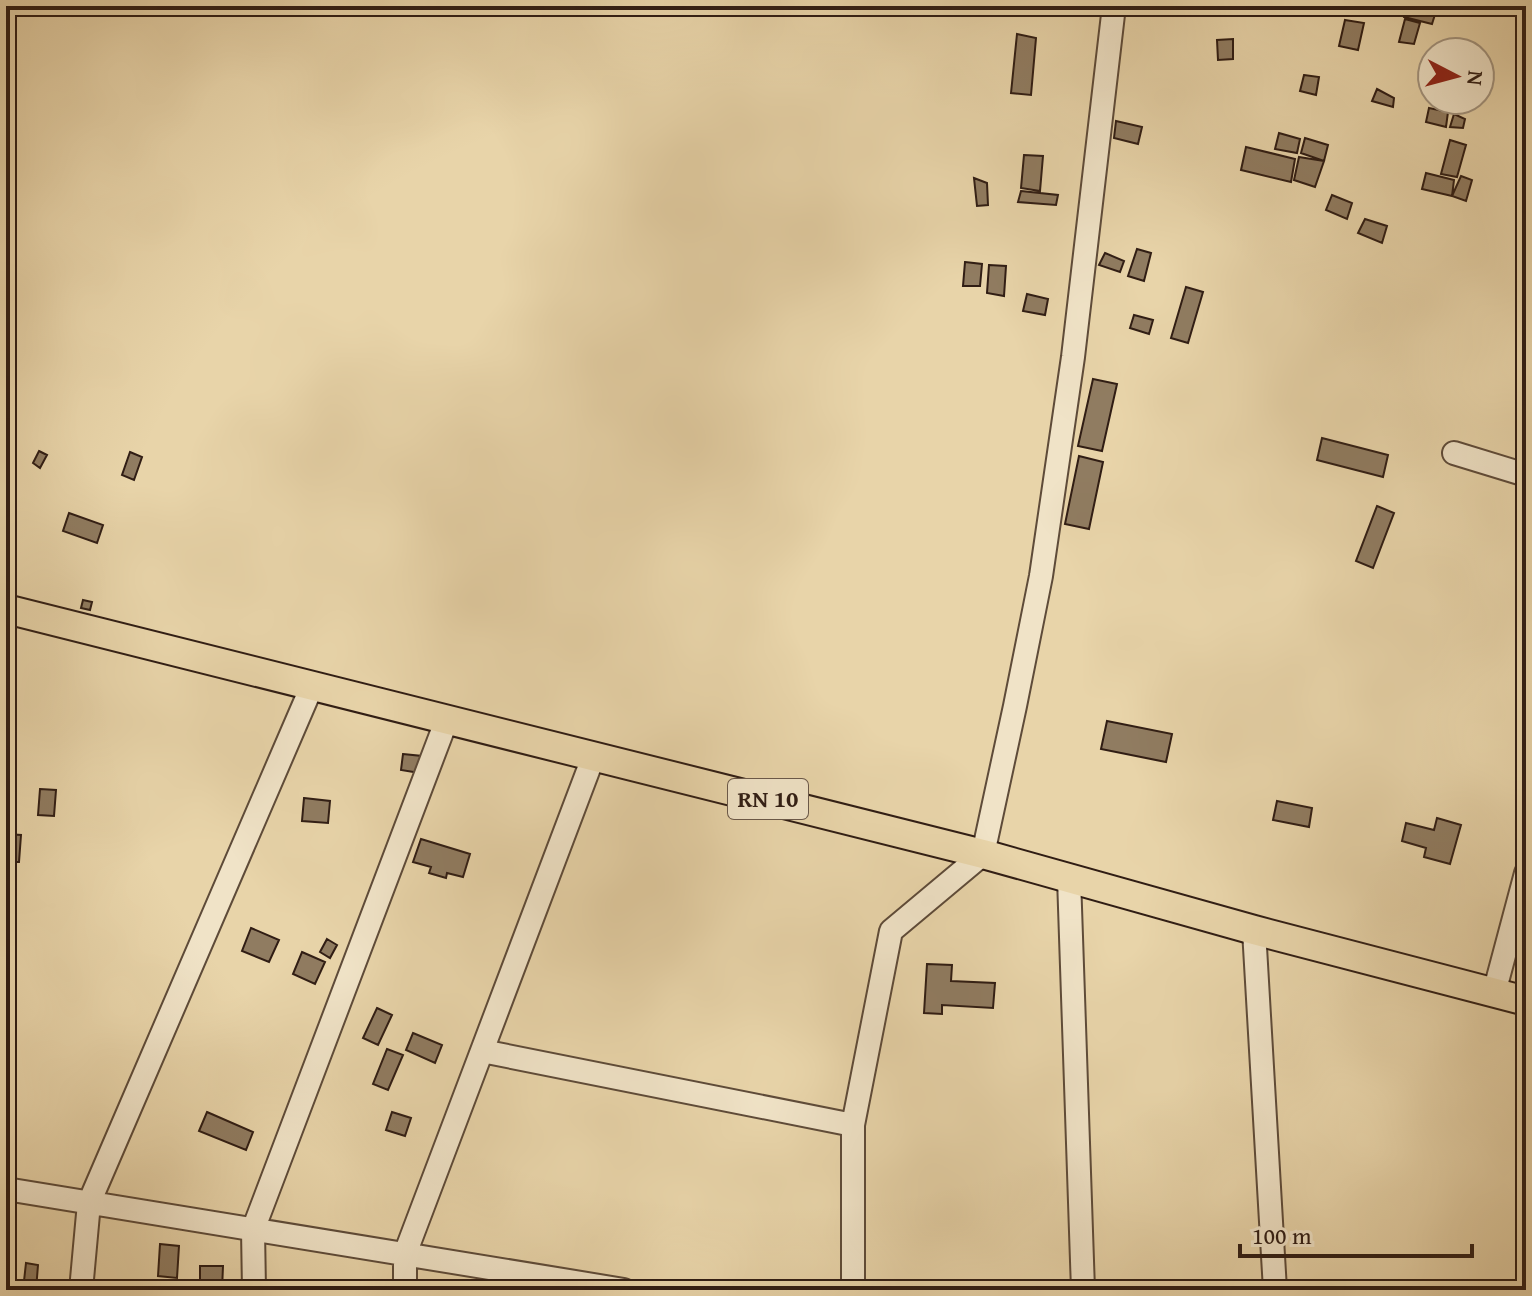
<svg xmlns="http://www.w3.org/2000/svg" width="1532" height="1296" viewBox="0 0 1532 1296" font-family="'Gentium Book Plus',serif">
<style>
.building{fill:#907c61;stroke:#301d14;stroke-width:2}
.lines{fill:none;stroke-linecap:round;stroke-linejoin:round}
.minor-casing{stroke:#5e4b39;stroke-width:26}
.major-casing{stroke:#301d14;stroke-width:32}
.minor{stroke:#f0e3c7;stroke-width:22}
.major{stroke:#e8d4a9;stroke-width:28}
.labels{text-anchor:middle;stroke-width:8;stroke-linejoin:round;paint-order:stroke}
.shield{fill:#f0e3c7;stroke:#6a584a;stroke-width:2}
.shield-label{font-size:24px;font-weight:bold;fill:#301d14}
</style>
<rect width="100%" height="100%" fill="#e8d4a9"/>
<filter id="stains"><feTurbulence type="fractalNoise" baseFrequency=".0025" numOctaves="4"/><feColorMatrix values="0 0 0 0 .2 0 0 0 0 .09 0 0 0 0 .02 0 0 0 .5 -.17"/></filter>
<radialGradient id="worn" r=".72"><stop offset=".6" stop-color="#630" stop-opacity="0"/><stop offset="1" stop-color="#630" stop-opacity=".3"/></radialGradient>
<path class="building" d="M1406,6L1437,8L1432,24L1404,17Z
M1465,6H1478L1476,14L1463,12Z
M1405,19L1420,23L1414,44L1399,42Z
M1345,20L1364,23L1358,50L1339,46Z
M1017,34L1036,38L1031,95L1011,93Z
M1233,39V59L1218,60L1217,40Z
M1437,45L1453,48L1452,52H1435Z
M1304,75L1319,77L1316,95L1300,91Z
M1377,89L1394,98L1393,107L1372,101Z
M1429,108L1448,112L1446,127L1426,122Z
M1454,114L1465,119L1463,128L1450,127Z
M1116,121L1142,127L1138,144L1114,138Z
M1279,133L1300,139L1297,153L1275,149Z
M1305,138L1328,145L1324,161L1301,153Z
M1450,140L1466,145L1457,177L1441,174Z
M1246,147L1295,159L1291,182L1241,170Z
M1024,155L1043,156L1040,191L1021,188Z
M1299,157L1324,161L1315,187L1294,180Z
M1426,173L1454,180L1452,196L1422,189Z
M1461,176L1472,180L1466,201L1452,196Z
M974,178L987,183L988,205L977,206Z
M1021,191L1058,195L1056,205L1018,202Z
M1332,195L1352,203L1347,219L1326,210Z
M1365,219L1387,226L1382,243L1358,233Z
M1137,249L1151,253L1144,281L1128,276Z
M1105,253L1124,261L1120,272L1099,265Z
M965,262L982,264L980,286H963Z
M989,265L1006,266L1004,296L987,293Z
M1186,287L1203,292L1188,343L1171,338Z
M1027,294L1048,299L1045,315L1023,311Z
M1134,315L1153,320L1149,334L1130,328Z
M1093,379L1117,384L1102,451L1078,446Z
M1322,438L1388,455L1383,477L1317,460Z
M39,451L47,455L40,468L33,463Z
M130,452L142,457L134,480L122,475Z
M1079,456L1103,462L1089,529L1065,524Z
M1377,506L1394,513L1373,568L1356,561Z
M69,513L103,525L97,543L63,531Z
M83,600L92,602L90,610L81,608Z
M1107,721L1172,734L1166,762L1101,749Z
M403,754L422,756L420,773L401,770Z
M40,789L56,790L54,816L38,815Z
M304,798L330,801L328,823L302,821Z
M1277,801L1312,808L1309,827L1273,820Z
M1437,818L1461,825L1450,864L1424,857L1426,848L1402,841L1406,823L1434,830Z
M6,834L21,835L19,862H6Z
M421,839L470,854L463,877L447,873L446,878L429,873L431,867L413,862Z
M251,928L279,940L269,962L242,951Z
M327,939L337,945L330,958L320,952Z
M302,952L325,962L315,984L293,974Z
M927,964L952,965L951,981L995,983L993,1008L942,1005V1014L924,1013Z
M377,1008L392,1015L378,1045L363,1038Z
M413,1033L442,1045L435,1063L406,1050Z
M387,1049L403,1055L388,1090L373,1084Z
M207,1112L253,1132L246,1150L199,1131Z
M392,1112L411,1118L405,1136L386,1130Z
M160,1244L179,1246L177,1278L158,1276Z
M26,1263L38,1265L36,1290H23Z
M200,1266H223L222,1290H200Z
M415,1281H425V1290H415Z
M6,1283H20V1290H6Z"/>
<g class="lines">
<defs>
<path id="minor" d="M1454,453L1526,475
M1069,878L1083,1290
M1254,930L1275,1290
M1494,993L1526,873
M482,1051L853,1125
M6,1189L624,1290
M81,1290L89,1203L312,686
M254,1290L253,1230L447,719
M405,1290V1254L594,755
M853,1290V1125L891,931L983,854L1015,706L1041,576L1073,357L1114,6"/>
<path id="major" d="M6,609L983,854L1254,930L1526,1001"/>
</defs>
<use href="#minor" class="minor-casing"/>
<use href="#major" class="major-casing"/>
<use href="#minor" class="minor"/>
<use href="#major" class="major"/>
</g>
<g class="labels">
<rect class="shield" x="728" y="779" width="80" height="40" rx="6"/>
<g class="shield-label">
<text x="768" y="807">RN 10</text>
</g>
</g>
<rect width="1532" height="1296" fill="none" stroke="#e8d4a9" stroke-width="32"/>
<rect x="8" y="8" width="1516" height="1280" fill="none" stroke="#301d14" stroke-width="4"/>
<rect x="16" y="16" width="1500" height="1264" fill="none" stroke="#301d14" stroke-width="2"/>
<g transform="translate(1456 76) rotate(96)"><circle r="38" fill="#f0e3c7" stroke="#a3947f" stroke-width="2"/>
<path d="M0-6L14 30L0 20L-14 30Z" fill="#8f2418"/>
<text y="-12" font-size="22" font-weight="bold" text-anchor="middle" fill="#301d14">N</text>
</g>
<path d="M1240 1244v12h232v-12" fill="none" stroke="#301d14" stroke-width="4"/>
<text x="1252" y="1244" font-size="24" fill="#301d14" stroke="#f0e3c7" stroke-width="6" paint-order="stroke">100 m</text>
<rect width="100%" height="100%" filter="url(#stains)"/>
<rect width="100%" height="100%" fill="url(#worn)"/>
</svg>
